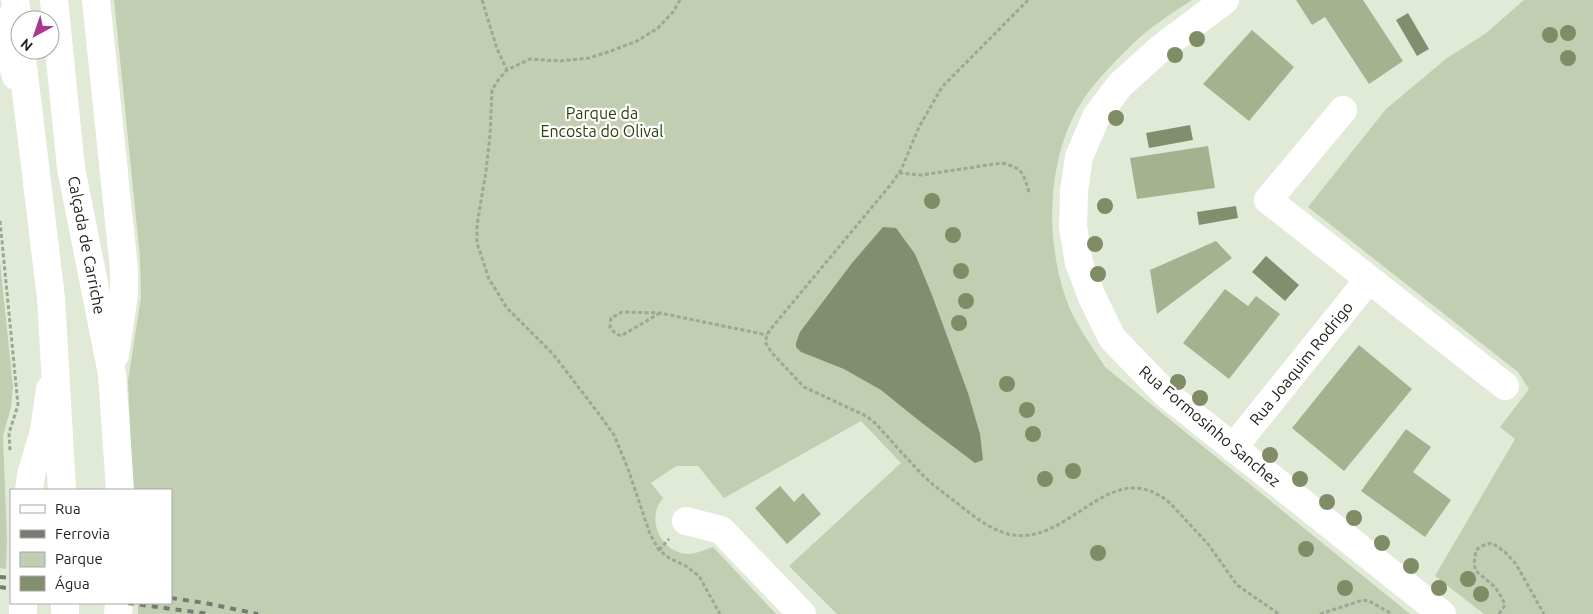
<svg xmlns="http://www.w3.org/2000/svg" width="1593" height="614" viewBox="0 0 1593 614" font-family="Ubuntu,sans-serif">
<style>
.green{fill:#c1ceb1}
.water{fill:#818f6e}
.building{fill:#a4b290}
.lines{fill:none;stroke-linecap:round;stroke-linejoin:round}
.path{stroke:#9fa696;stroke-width:3;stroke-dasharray:4 2.5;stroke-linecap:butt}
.minor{stroke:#fff;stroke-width:28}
.highway{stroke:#fff;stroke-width:28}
.rail{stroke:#767c6f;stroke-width:4;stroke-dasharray:6 6;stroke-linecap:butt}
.tree{fill:#7f8c65}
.labels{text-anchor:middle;stroke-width:4.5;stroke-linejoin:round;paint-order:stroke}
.park-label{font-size:16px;fill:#2e4009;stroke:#fff}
.street-label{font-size:16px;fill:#21241d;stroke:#fff}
</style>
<rect width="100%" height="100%" fill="#e1ead6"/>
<path class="green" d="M114,0H1192C1174,12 1155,24 1139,38C1122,54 1096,80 1083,100C1045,158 1044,246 1070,309C1079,329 1093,348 1105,367L1410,614H837L789,566L901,463L861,421L724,498L698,466H676L651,483L663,498C661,501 658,505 657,508C650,531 667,555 691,554C698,553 706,549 713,547L776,614H138V603H171V490H133L128,381L141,297L140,257Z
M1524,0H1593V614H1484L1435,576L1515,439L1500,427L1529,389L1518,372L1308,207L1386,109L1447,58L1485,34Z
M0,262L13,387L11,407L3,436L7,541L6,569L0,568Z"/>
<path class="water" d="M1408,13L1429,49L1417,56L1396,20Z
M1190,125L1193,140L1149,148L1146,133Z
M1236,206L1238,218L1199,225L1197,212Z
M883,227L896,228L915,254L932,295L968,393L980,434L983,460L975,463L922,423L881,390L844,369L801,352L796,347V343L800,332L852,263Z
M1266,256L1299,285L1285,301L1252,272Z"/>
<path class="building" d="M1296,0H1363L1403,61L1369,84L1325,17L1312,25Z
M1252,30L1294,67L1249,121L1203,84Z
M1208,146L1215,188L1137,199L1130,158Z
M1216,241L1232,258L1157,314L1150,270Z
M1225,289L1248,306L1256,296L1280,314L1229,379L1183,343Z
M1359,345L1412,389L1344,471L1292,428Z
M1406,429L1431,447L1413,472L1451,500L1425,537L1361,491Z
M780,486L794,502L803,493L821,514L787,544L755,508Z"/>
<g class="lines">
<path class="path" d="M482,0L497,49L507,70
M680,0L673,12L658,28L637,41L611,51L589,58L560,61L530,59L507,70L499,79L492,90L490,136L486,171L477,225V243L489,279L507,308L553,354L599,414L614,435L628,469L650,534L659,550L669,558L686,566L699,576L720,614
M1028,0L942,87L919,127L901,170L892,183L769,331L765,342L772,353L804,387L866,416L875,423C893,442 910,463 929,481C939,490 951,498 962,507C976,518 990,529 1008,534C1070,549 1109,452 1170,503L1208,544L1237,585L1279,614
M899,173L921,175L1002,163C1023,168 1023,173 1029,192
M0,221L18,405L9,433L10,451
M660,313L621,336L615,333L610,327L611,318L622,312L660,313L767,335
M659,550L669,539
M1320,614L1363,600L1369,601L1392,614
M1499,614L1505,605L1502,598L1495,587L1476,571L1474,564L1476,550L1484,545L1492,543L1505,552L1516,564L1544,614"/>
<path class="minor" d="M1225,0L1161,48L1120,85L1096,117L1079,157L1074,191L1073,227L1079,263L1092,297L1112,338L1165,393L1442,614
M1343,110L1268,200L1505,386
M1233,448L1369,279
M29,490L31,475L44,431L50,389
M686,521L721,530L802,614
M23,614V603"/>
<path class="highway" d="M15,0L20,41
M54,0L71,168L112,374L120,490
M96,0L124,269V294L115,355
M0,21L16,76
M21,50L51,298L62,490
M65,614V603
M118,614L119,603"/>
<path class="rail" d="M0,577L11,578
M0,587L11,589
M171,598L205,603L258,614
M128,603L209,614"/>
</g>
<g class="tree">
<circle cx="1568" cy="33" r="8"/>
<circle cx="1550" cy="35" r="8"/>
<circle cx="1197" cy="39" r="8"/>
<circle cx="1175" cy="55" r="8"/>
<circle cx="1568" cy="58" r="8"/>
<circle cx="1116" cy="118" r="8"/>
<circle cx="932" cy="201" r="8"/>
<circle cx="1105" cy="206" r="8"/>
<circle cx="953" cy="235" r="8"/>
<circle cx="1095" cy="244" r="8"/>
<circle cx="961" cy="271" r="8"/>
<circle cx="1098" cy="274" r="8"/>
<circle cx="966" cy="301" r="8"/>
<circle cx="959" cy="323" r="8"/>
<circle cx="1178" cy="382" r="8"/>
<circle cx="1007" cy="384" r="8"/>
<circle cx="1200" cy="398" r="8"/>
<circle cx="1027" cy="410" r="8"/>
<circle cx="1033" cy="434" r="8"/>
<circle cx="1270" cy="455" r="8"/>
<circle cx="1073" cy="471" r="8"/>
<circle cx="1045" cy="479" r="8"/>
<circle cx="1300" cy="479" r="8"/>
<circle cx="1327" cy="502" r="8"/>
<circle cx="1354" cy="518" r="8"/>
<circle cx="1382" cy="543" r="8"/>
<circle cx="1306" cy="549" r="8"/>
<circle cx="1098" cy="553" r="8"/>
<circle cx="1411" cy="566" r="8"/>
<circle cx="1468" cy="579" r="8"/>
<circle cx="1345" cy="588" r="8"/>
<circle cx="1439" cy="588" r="8"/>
<circle cx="1481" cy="594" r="8"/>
</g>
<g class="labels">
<g class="park-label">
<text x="602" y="119">Parque da<tspan x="602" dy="18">Encosta do Olival</tspan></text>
</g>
<g class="street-label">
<text transform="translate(87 245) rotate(79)" y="6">Calçada de Carriche</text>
<text transform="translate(1301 363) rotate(-51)" y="6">Rua Joaquim Rodrigo</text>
<text transform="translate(1210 426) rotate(40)" y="6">Rua Formosinho Sanchez</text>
</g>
</g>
<rect x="10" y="489" width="162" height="115" fill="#ffffff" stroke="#a6a7a5"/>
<rect x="20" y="505" width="25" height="8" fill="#ffffff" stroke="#a6a7a5"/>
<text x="55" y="514" font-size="15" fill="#21241d">Rua</text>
<rect x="20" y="530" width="25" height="8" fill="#767c6f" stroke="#a6a7a5"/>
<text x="55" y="539" font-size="15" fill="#21241d">Ferrovia</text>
<rect x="20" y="552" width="25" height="15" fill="#c1ceb1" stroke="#a6a7a5"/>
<text x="55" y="564" font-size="15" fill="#21241d">Parque</text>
<rect x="20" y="576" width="25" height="15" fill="#818f6e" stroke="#a6a7a5"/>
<text x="55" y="589" font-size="15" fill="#21241d">Água</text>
<g transform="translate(35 35) rotate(220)"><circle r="24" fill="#ffffff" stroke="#a6a7a5"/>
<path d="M0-4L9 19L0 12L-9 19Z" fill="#ab3791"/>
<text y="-8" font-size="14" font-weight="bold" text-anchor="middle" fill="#21241d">N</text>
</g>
</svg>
